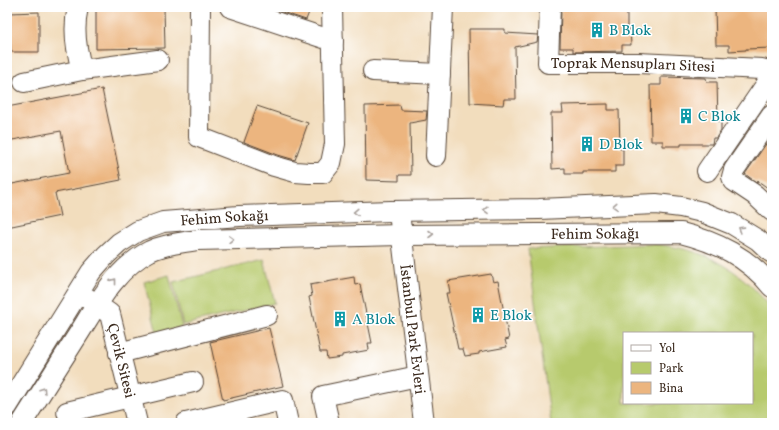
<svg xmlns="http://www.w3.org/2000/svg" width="779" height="430" viewBox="0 0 779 430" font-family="Vollkorn,serif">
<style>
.green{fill:#b7ca6d;stroke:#797a46;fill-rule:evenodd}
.building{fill:#ecb57f}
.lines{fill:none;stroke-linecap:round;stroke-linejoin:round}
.minor-casing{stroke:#564536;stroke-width:22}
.minor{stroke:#fff;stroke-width:20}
.oneway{stroke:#a79f9a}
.labels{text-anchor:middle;stroke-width:3;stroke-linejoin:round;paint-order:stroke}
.culture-label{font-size:15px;fill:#0d838f;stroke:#fff;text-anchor:start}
.street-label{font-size:15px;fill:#3b2a1e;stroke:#fff}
</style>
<rect width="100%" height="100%" fill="#fff"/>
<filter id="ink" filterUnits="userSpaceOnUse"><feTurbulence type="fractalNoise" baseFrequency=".025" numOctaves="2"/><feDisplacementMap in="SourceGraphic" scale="8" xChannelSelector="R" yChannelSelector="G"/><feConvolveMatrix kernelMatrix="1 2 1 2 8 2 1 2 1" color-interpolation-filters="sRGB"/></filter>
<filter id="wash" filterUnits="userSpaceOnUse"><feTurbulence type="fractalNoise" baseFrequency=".012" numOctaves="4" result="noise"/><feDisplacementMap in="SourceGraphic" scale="16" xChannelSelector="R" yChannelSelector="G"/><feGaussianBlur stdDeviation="0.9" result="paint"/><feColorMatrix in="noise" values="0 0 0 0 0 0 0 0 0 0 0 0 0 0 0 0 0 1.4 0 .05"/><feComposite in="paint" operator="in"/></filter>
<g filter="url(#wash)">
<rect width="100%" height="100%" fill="#f2ddbd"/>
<path class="green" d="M653,244C706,249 738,267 772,309V423H551L528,249ZM624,333H752V403H624Z
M264,260L275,303L183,325L173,282Z
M169,275L182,327L157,333L144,282Z"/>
<g id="blocks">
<path class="building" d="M111,7H149V8H164L165,48L96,49V8H111Z
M267,7H311L306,20Z
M561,7H627V29H630L631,45H622V51L573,52V48H560Z
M715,7H772V48L746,49V50L729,51V45H716Z
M39,12V52H11L9,13Z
M469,29H505V33L538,35L537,42L515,47L516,99H504L503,105L470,103Z
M661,77L706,78L707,82H717L718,121H721V130L716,138H713L712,144H681V146H663V141H651L650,85H661Z
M102,89L121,180L55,193L60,216L7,227V185L69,173L61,131L7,141V107Z
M608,104V110H619L620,149H623V166H615V172H583V174H565V168L552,169L551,113H563L562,105Z
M400,105L401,110L427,111L426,120L410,123L411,175H399V181L366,180L365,106Z
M257,106L308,123L295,160L278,155L244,142Z
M766,144L772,149V191L758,181L757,183L745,174Z
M491,274L493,282L498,281L509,339L505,340L507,347L479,352V354L465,356L463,349H458L446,293H450L448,281Z
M354,277L355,285L360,284L372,343H368L369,350L342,355V357L327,359L326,352H320L309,297L312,296L310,285Z
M269,328L283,386L223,400L210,342Z"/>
</g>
</g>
<g filter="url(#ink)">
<use href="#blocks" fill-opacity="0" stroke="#564536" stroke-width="1"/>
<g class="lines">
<defs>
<g id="minor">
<path d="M200,7L199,137L274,166L295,172L309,173H323L331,163L335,144L332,7"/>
<path d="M230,7L333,41"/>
<path id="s1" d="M550,7L548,63H638L762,69L772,72"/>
<path d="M82,70L158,60"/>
<path d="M373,71L440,74"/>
<path d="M24,82L82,70C76,50 73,28 78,7"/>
<path d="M772,115L734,170L732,177L734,181L755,195L772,211"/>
<path d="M436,156L443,7"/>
<path d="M707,171L772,76"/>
<path id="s2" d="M400,221L424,423"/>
<path id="s3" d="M87,298L110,314L137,423"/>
<path d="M119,353L267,315"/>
<path id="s4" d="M7,407L91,272L106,255L119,243L138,231L163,222L239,216L391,211L539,209L656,204L681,207L702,212L732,224L758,240L772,253"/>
<path d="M67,412L193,382"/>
<path id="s5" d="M22,423C39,396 57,368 74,341C95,309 114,269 150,251C165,244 181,243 197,240L401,235L681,233C717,242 748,257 772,287"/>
<path d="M186,423L283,400L288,423"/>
<path d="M329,423L323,396L418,376"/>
</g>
</defs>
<use href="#minor" class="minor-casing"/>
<use href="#minor" class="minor"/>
</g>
<defs><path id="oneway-chevron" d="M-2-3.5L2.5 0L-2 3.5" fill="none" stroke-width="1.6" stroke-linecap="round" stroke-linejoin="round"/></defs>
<g class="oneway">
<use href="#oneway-chevron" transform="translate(615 206) rotate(177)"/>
<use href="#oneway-chevron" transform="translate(486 210) rotate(179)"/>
<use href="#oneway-chevron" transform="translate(356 212) rotate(178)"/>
<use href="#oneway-chevron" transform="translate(741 229) rotate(-148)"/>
<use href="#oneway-chevron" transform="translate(431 234)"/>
<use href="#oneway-chevron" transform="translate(231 239) rotate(-1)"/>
<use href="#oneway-chevron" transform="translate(114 281) rotate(-52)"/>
<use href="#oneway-chevron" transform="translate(43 390) rotate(-57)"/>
</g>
</g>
<defs>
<symbol id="building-bare" viewBox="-9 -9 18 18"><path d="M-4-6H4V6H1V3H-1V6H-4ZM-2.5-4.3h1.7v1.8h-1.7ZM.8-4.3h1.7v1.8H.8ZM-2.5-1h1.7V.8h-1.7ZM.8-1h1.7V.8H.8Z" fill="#0f9aa8" stroke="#fff" stroke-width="2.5" paint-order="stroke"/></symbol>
</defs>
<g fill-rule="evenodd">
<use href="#building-bare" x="586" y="19" width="22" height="22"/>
<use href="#building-bare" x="675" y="105" width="22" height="22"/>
<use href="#building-bare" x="576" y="133" width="22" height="22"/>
<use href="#building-bare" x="467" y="304" width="22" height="22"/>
<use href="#building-bare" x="329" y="308" width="22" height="22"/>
</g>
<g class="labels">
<g class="culture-label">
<text x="609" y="35">B Blok</text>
<text x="698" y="121">C Blok</text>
<text x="599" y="149">D Blok</text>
<text x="490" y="320">E Blok</text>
<text x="352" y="324">A Blok</text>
</g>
<g class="street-label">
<text dy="5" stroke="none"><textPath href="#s1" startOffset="141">Toprak Mensupları Sitesi</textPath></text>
<text dy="5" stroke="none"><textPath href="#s4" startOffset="310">Fehim Sokağı</textPath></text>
<text dy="5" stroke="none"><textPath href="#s5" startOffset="663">Fehim Sokağı</textPath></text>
<text dy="5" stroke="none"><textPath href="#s2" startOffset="109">İstanbul Park Evleri</textPath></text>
<text dy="5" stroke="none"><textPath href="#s3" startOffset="76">Çevik Sitesi</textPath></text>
</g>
</g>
<rect width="779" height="430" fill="none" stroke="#fff" stroke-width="24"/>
<rect x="623" y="332" width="130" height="72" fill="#ffffff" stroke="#b1aaa5"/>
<rect x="631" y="345" width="20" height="6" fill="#ffffff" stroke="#b1aaa5"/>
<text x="659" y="352" font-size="12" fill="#3b2a1e">Yol</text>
<rect x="631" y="362" width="20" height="12" fill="#b7ca6d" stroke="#b1aaa5"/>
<text x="659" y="372" font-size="12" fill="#3b2a1e">Park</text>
<rect x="631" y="382" width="20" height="12" fill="#ecb57f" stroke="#b1aaa5"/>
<text x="659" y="392" font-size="12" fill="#3b2a1e">Bina</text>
</svg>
